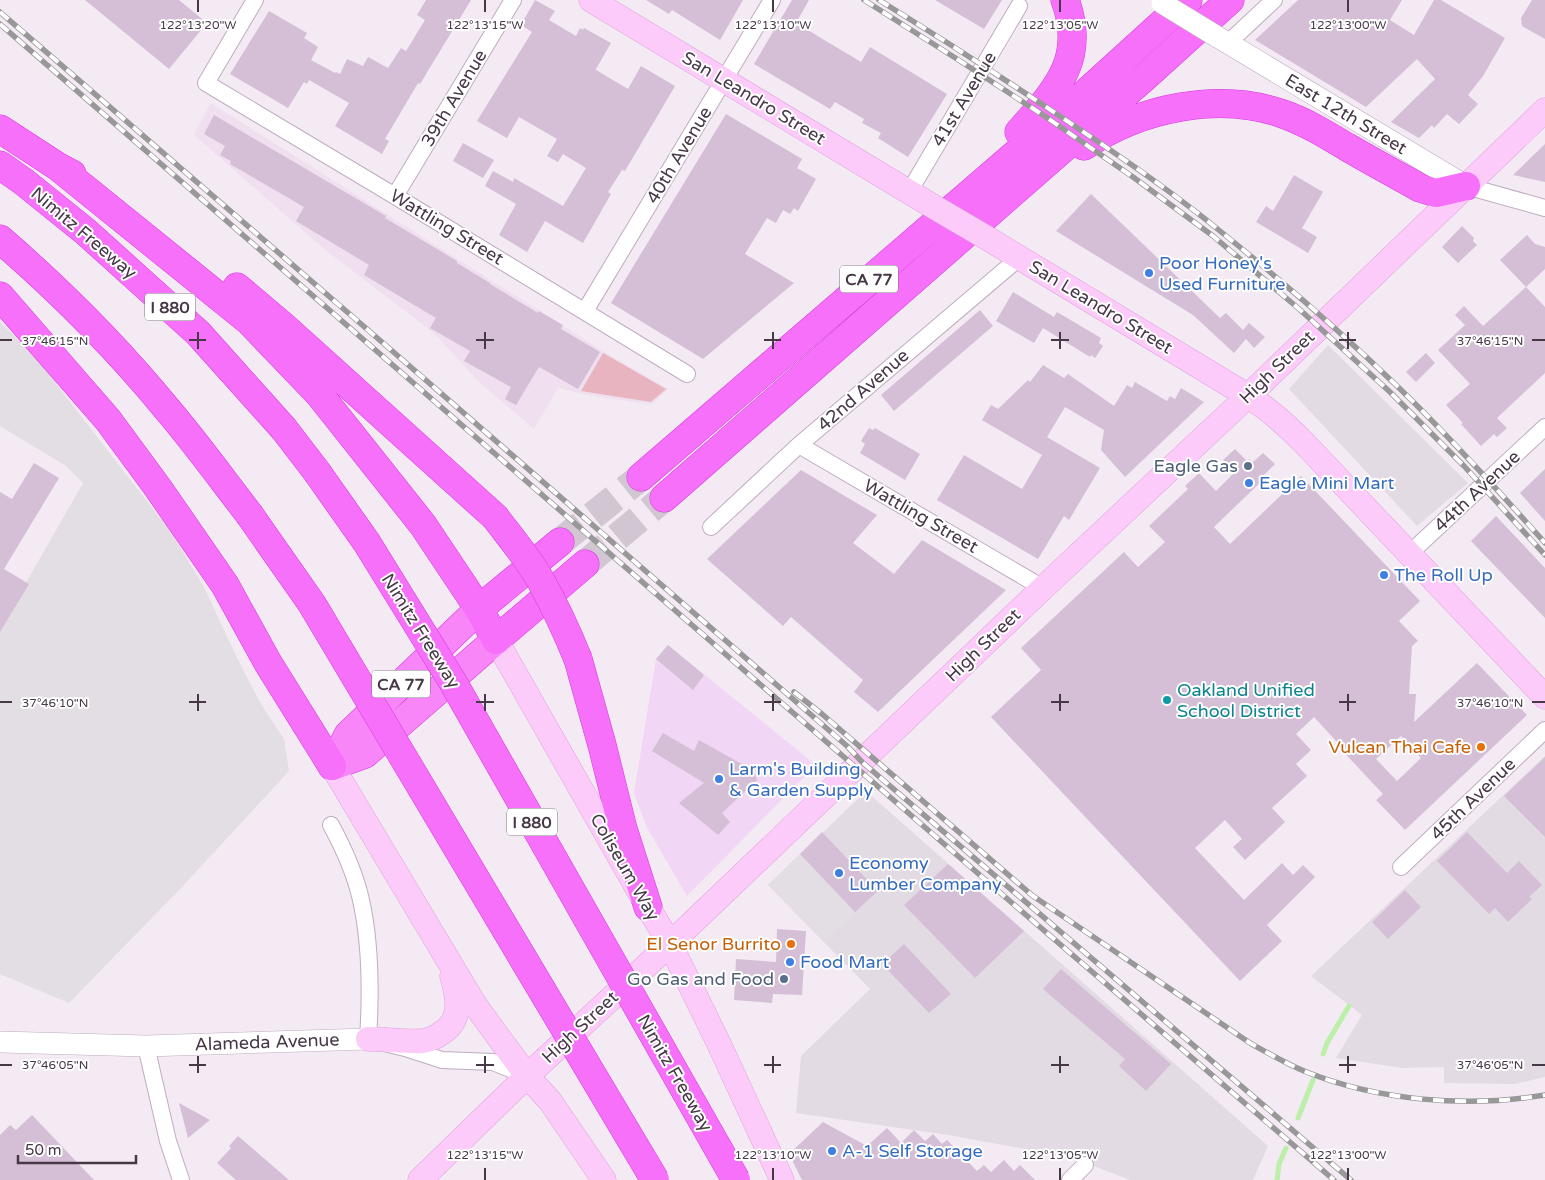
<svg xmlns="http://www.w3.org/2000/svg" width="1545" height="1180" viewBox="0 0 1545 1180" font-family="'Varela Round',sans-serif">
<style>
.residential{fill:#efdfef}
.commercial{fill:#f2d6f5}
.industrial{fill:#e3dbe4}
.green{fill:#e7b4c0}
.parking{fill:#e3dee3}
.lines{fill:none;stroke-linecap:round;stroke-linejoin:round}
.stream{stroke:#bcefa8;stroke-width:5}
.building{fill:#d4bfd6;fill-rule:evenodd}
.motorway-tunnel{stroke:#d1c6d2;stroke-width:28;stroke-dasharray:28 14;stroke-linecap:butt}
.minor-casing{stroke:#bfacc0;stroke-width:18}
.tertiary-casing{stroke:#bfacc0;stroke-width:22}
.secondary-casing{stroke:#dfa3db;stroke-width:25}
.trunk-casing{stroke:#d13fd9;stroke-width:29}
.motorway-casing{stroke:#d13fd9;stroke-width:29}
.minor{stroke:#fff;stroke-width:16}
.tertiary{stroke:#fff;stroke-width:21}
.secondary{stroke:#fdcbf9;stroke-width:24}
.trunk{stroke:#f986f8;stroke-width:28}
.motorway{stroke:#f770f9;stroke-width:28}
.rail-casing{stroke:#989898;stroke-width:5.5}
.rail{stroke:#fff;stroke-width:4;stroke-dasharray:11;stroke-linecap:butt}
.tertiary-bridge-casing{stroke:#bfacc0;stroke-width:22;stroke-linecap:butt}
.secondary-bridge-casing{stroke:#dfa3db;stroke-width:25;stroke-linecap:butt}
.motorway-bridge-casing{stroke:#d13fd9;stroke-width:29;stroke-linecap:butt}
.tertiary-bridge{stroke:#fff;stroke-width:21}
.secondary-bridge{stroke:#fdcbf9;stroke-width:24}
.motorway-bridge{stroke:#f770f9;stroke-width:28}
.ticks{fill:none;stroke:#473848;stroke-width:2}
.shop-dot{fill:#3f7fe0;stroke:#fff;stroke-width:2}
.service-dot{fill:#5c6f8a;stroke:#fff;stroke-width:2}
.culture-dot{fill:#0f9aa8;stroke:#fff;stroke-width:2}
.food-dot{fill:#e8710a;stroke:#fff;stroke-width:2}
.labels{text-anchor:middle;stroke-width:4;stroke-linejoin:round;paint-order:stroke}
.shield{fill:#fff;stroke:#7e747f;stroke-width:1}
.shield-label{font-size:16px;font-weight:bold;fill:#473848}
.street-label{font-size:18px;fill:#473848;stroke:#fff}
.shop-label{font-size:18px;fill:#366cbe;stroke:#fff;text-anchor:start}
.service-label{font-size:18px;fill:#4e5e75;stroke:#fff;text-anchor:end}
.culture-label{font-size:18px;fill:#0d838f;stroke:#fff;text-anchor:start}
.food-label{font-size:18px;fill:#c56008;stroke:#fff;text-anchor:end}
.ticks-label{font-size:12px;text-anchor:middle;fill:#473848;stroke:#fff;stroke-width:4;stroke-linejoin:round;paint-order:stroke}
</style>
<rect width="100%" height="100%" fill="#f4eaf4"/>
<path class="residential" d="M211,103L601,350L668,389L652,404L632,402L578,393L558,388L534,429L479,382L435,334L323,248L194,135Z"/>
<path class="commercial" d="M668,645L816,765L687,896L647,828L634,793L656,659Z"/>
<path class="industrial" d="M1328,345L1468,483L1417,526L1289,389Z
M1545,756V1077L1515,1084L1444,1083V1067L1402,1068L1336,1058L1362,1015L1311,976Z
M866,791L1268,1146L1253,1180H1130L1086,1163L1020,1148L948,1135L796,1113L801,1056L870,989L768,885Z"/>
<path class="green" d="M603,353L666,389L651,402L581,391Z"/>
<path class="parking" d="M0,322L33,354L170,531L203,585L238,660L261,704L284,739L289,771L181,888L69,1003L0,974V628L83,483L66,466L0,426Z
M800,854L855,912L823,941L768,885Z"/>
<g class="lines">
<path class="stream" d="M1323,1054L1327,1043L1349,1006
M1298,1118L1313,1080
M1277,1180L1279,1164L1286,1148"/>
</g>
<path class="building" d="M85,0H179L207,23L169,69Z
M426,0H471L420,84L418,83L398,117L385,139L389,141L382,154L335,126L349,103L309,80L307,84L304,82L288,108L230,74L269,11L307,33L304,38L318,47L311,60L335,73L336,72L340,74L347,59L363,66L368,57L388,68L401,48L406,51L425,20L417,15Z
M535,0L555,11L549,20L576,36L580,28L583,30L584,28L611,43L596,69V70L628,89L641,66L675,86L625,171L622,170L608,192L611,194L583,243L545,221L527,252L499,235L516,204L485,186L493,171L513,182L514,178L563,206L586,168L563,154L558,162L547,156L557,139L519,117L507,138L477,121L532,32L521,25Z
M646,0H743L720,40L672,10L669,14Z
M792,0H809L796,23L861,62L870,47L947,94L908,157L878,138L881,133L862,123L864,119L835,102L830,109L754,64Z
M935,0H1002L984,29Z
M1298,0H1402L1390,20L1414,35L1434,0H1441L1505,38L1483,76L1468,95L1478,104L1459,124L1447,114L1434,128L1432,125L1419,138L1391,122L1435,79L1417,59L1366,107L1255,40Z
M1532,0H1545V39L1522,26L1521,18Z
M726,114L802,159L797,168L816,179L798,211L794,208L790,214L783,210L776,223L767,218L745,254L794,283L703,359L611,303Z
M214,115L386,216L385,218L457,261V263L490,283V284L538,313L539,311L563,325L561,329L600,352L578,389L539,367L516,405L505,399L511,387L464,361L470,351L430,328L436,318L364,275L369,265L296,221L304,207L230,164L231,161L220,155L225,146L204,134Z
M463,143L494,160L483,178L453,161Z
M1545,144V182L1513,175Z
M1294,175L1323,192L1302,228L1317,237L1308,253L1256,222L1266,206L1273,211Z
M1091,194L1220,318L1226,313L1243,330L1249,323L1265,337L1254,348L1246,339L1234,353L1193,315L1056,231Z
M1462,226L1474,238L1473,241L1477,245L1458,263L1442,247Z
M1527,235L1535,244L1545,247V269L1526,287L1500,260Z
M1526,287L1545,307V373L1497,418L1507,428L1497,437L1494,434L1481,446L1461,424L1463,423L1446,405L1470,384L1438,350L1465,325L1455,315L1464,306L1483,326Z
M1013,292L1054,317L1057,312L1101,338L1099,343L1103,346L1095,358L1091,355L1090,357L1043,328L1034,343L996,321Z
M980,310L993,326L894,411L881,395Z
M1426,353L1435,363L1416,382L1406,372Z
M1043,365L1064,378L1068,374L1114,406L1127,385L1132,388L1135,382L1167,401L1170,396L1175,399L1181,388L1204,402L1125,477L1101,450L1104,430L1065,407L1047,437L1100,468L1069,520L1064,516L1038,559L937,500L964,455L1022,489L1042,455L982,420L991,405L998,409L1028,380L1030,382Z
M869,428L873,430L875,428L920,454L905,480L860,453L865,444L861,441Z
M1235,449L1247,461L1249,459L1253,462L1263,453L1275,464L1264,475L1266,477L1214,527L1230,544L1301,476L1420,601L1399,621L1418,641L1412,646L1409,694H1416L1414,722L1477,663L1527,715L1405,830L1376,800L1383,794L1336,744L1338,743L1314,717L1296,734L1311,750L1296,764L1307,776L1272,808L1285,822L1245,860L1233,847L1242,839L1225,820L1195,848L1244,900L1282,863L1293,875L1303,865L1315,877L1267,925L1282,941L1240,981L991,717L1041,670L1021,648L1124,552L1138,567L1165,542L1149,526L1188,489L1185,486L1199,473L1216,491L1235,472L1223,460ZM1401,736L1421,758L1397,781L1376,759Z
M34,463L59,478L4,569L29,584L0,632V492L12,499Z
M1545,469V521L1520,493Z
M801,470L877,515L853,543L894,574L922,540L1006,590L878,712L854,692L863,680L791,617L783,626L707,559Z
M1496,516L1545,568V618L1471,541Z
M668,645L704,675L693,690L656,659Z
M663,733L694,751L699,740L754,771L757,780L722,813L730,822L718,835L679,803L704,783L652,751Z
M1545,757V837L1504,796Z
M822,832L878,891L855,912L800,854Z
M1467,832L1507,873L1519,861L1542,885L1529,897L1532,899L1508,922L1495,908L1489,914L1437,861Z
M948,864L1024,931L975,978L904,905Z
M1405,890L1421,907L1388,939L1372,922Z
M777,929L806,931L802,995L773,994L772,1003L734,1000L736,959L776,962Z
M904,944L951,994L929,1013L882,964Z
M1061,969L1171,1064L1146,1091L1119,1066L1125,1059L1043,989Z
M179,1103L210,1120L188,1138Z
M32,1115L94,1180H0V1135L10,1125L16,1130Z
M823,1122L867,1146L887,1128L901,1143L914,1130L925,1141L933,1134L942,1144L947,1140L977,1171L984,1165L991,1172L1004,1160L1014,1171L1020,1165L1035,1180H802L789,1154Z
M238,1136L289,1180H236L217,1163L231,1148L229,1146Z"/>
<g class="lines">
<path class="motorway-tunnel" d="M560,542L641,477
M585,564L664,498"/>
<defs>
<path id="minor" d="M255,0L206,83L395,196L687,374
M1228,43L1274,0
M1466,186L1545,208
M909,192L1019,6
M395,196L513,0
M585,311L772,0
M799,445L1043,588
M711,527L799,445L1019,258
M1409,554L1545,427
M331,825C344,849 355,873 361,900C371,945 371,993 368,1039L405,1048L442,1060L493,1062L525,1075
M1401,867L1545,730
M146,1046L168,1141L181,1180
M1070,1180L1085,1165"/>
<path id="tertiary" d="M1216,36L1466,186
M0,1042L146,1046L368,1039"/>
<path id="secondary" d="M591,0L929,204
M987,238L1248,396C1270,410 1289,427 1308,447L1545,697
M496,640L648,907L670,944L719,1044L782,1180
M332,766L475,1005L527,1076L550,1101L604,1180
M368,1039C386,1039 405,1042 422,1041C429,1040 435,1038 440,1034C463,1021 458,997 452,976
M420,1180L527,1076L670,944L1043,588L1248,396L1545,110"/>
<path id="trunk" d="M332,766L348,735L479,609
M332,766L365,754L496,640"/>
<path id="motorway" d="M0,129L57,166L72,174
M1019,132C1056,90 1087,59 1065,0
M1084,146C1139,108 1219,91 1283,114C1306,122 1327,135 1347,147C1371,161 1395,174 1420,188L1436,193L1466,186
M0,165L24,182L86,232L198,333L284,429L317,472
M57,166L249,321L319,394L423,525L479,609L496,640L585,564
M0,239C60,291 117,348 167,409C196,443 222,479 249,514
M237,287L282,325L495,517
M0,296L108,420L158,488L225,585L268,663L332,766
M641,477L1069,108L1188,0
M664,498L1146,76L1230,0
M479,609L560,542
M578,659L602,745L623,829L648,907"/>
</defs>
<use href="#minor" class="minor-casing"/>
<use href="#tertiary" class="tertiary-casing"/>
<use href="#secondary" class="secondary-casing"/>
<use href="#trunk" class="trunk-casing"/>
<use href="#motorway" class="motorway-casing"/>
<use href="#minor" class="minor"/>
<use href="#tertiary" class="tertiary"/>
<use href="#secondary" class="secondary"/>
<use href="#trunk" class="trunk"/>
<use href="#motorway" class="motorway"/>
<defs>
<path id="rail" d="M864,0L957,59L1046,117L1133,177L1213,236L1298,308L1390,392L1464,466L1545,555
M879,0C952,45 1023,91 1094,139C1137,168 1180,198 1220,231C1281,280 1340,331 1396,385C1448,435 1497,489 1545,543
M0,12L390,349L847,746L862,762L1351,1180
M0,24L1004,896L1334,1180
M794,692L822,714L1033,896L1250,1043C1268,1053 1285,1063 1304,1071C1378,1101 1467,1108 1545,1095"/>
</defs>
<use href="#rail" class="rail-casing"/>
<use href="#rail" class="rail"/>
<defs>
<path id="tertiary-bridge" d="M1162,3L1216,36"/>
<path id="secondary-bridge" d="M929,204L987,238"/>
<path id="motorway-bridge" d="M317,472L367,543L454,684L736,1180
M249,514L312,604L655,1180
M495,517C511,538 528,558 541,581C555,606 567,632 578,659"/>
</defs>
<use href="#tertiary-bridge" class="tertiary-bridge-casing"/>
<use href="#secondary-bridge" class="secondary-bridge-casing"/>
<use href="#motorway-bridge" class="motorway-bridge-casing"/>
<use href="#tertiary-bridge" class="tertiary-bridge"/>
<use href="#secondary-bridge" class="secondary-bridge"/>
<use href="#motorway-bridge" class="motorway-bridge"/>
</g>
<path class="ticks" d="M198,0V12M485,0V12M773,0V12M1060,0V12M1348,0V12M198,332V349M485,332V349M773,332V349M1060,332V349M1348,332V349M0,340H12M189,340H206M476,340H494M764,340H781M1051,340H1069M1339,340H1356M1532,340H1545M198,694V711M485,694V711M773,694V711M1060,694V711M1348,694V711M0,702H12M189,702H206M476,702H494M764,702H781M1051,702H1069M1339,702H1356M1532,702H1545M198,1056V1073M485,1056V1073M773,1056V1073M1060,1056V1073M1348,1056V1073M0,1065H12M189,1065H206M476,1065H494M764,1065H781M1051,1065H1069M1339,1065H1356M1532,1065H1545M485,1168V1180M773,1168V1180M1060,1168V1180M1348,1168V1180"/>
<g class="shop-dot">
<circle cx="1149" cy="273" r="5"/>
<circle cx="1249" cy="483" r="5"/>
<circle cx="1384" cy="575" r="5"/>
<circle cx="719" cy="779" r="5"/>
<circle cx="839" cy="873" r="5"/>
<circle cx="790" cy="962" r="5"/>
<circle cx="832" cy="1151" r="5"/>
</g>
<g class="service-dot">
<circle cx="1248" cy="466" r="5"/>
<circle cx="784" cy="979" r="5"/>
</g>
<circle class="culture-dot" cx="1167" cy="700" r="5"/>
<g class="food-dot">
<circle cx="1481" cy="747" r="5"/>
<circle cx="791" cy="944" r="5"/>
</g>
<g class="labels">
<g class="shield">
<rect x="840" y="265.5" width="58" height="27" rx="4"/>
<rect x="145" y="293.5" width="50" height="27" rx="4"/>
<rect x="372" y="670.5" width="58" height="27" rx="4"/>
<rect x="507" y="808.5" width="50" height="27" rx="4"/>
</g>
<g class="shield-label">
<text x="869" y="285">CA 77</text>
<text x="170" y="313">I 880</text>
<text x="401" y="690">CA 77</text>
<text x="532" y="828">I 880</text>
</g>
<g class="street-label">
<text transform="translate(454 98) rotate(-59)" y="6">39th Avenue</text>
<text transform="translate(754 98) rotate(31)" y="6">San Leandro Street</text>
<text transform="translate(964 99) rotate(-59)" y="6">41st Avenue</text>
<text transform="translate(1346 114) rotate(31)" y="6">East 12th Street</text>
<text transform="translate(679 155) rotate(-59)" y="6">40th Avenue</text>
<text transform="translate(447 227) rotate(31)" y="6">Wattling Street</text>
<text transform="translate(84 233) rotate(40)" y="6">Nimitz Freeway</text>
<text transform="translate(1101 307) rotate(31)" y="6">San Leandro Street</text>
<text transform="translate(1277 367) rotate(-44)" y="6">High Street</text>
<text transform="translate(863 390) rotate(-41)" y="6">42nd Avenue</text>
<text transform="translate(1477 491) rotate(-43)" y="6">44th Avenue</text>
<text transform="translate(921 516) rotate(30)" y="6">Wattling Street</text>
<text transform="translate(421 631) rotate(58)" y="6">Nimitz Freeway</text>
<text transform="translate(983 645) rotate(-44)" y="6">High Street</text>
<text transform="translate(1473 799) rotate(-44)" y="6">45th Avenue</text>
<text transform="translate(625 867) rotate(60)" y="6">Coliseum Way</text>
<text transform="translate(580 1027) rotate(-43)" y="6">High Street</text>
<text transform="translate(267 1042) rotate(-2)" y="6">Alameda Avenue</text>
<text transform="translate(675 1073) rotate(60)" y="6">Nimitz Freeway</text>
</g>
<g class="shop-label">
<text x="1159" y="269">Poor Honey's<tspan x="1159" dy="21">Used Furniture</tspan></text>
<text x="1259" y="489">Eagle Mini Mart</text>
<text x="1394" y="581">The Roll Up</text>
<text x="729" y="775">Larm's Building<tspan x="729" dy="21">&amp; Garden Supply</tspan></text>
<text x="849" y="869">Economy<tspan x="849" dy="21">Lumber Company</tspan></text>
<text x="800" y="968">Food Mart</text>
<text x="842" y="1157">A-1 Self Storage</text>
</g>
<g class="service-label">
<text x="1238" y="472">Eagle Gas</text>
<text x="774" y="985">Go Gas and Food</text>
</g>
<g class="culture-label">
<text x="1177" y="696">Oakland Unified<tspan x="1177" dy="21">School District</tspan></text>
</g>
<g class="food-label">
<text x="1471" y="753">Vulcan Thai Cafe</text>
<text x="781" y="950">El Senor Burrito</text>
</g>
</g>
<g class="ticks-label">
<text x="198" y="29">122°13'20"W</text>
<text x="485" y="29">122°13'15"W</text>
<text x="773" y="29">122°13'10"W</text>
<text x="1060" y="29">122°13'05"W</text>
<text x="1348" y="29">122°13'00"W</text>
<text x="55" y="345">37°46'15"N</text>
<text x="1490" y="345">37°46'15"N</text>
<text x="55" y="707">37°46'10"N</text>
<text x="1490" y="707">37°46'10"N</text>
<text x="55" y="1069">37°46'05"N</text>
<text x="1490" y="1069">37°46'05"N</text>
<text x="485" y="1159">122°13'15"W</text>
<text x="773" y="1159">122°13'10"W</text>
<text x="1060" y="1159">122°13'05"W</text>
<text x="1348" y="1159">122°13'00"W</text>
</g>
<path d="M18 1155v8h118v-8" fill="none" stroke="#473848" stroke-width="2.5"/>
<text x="25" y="1155" font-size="15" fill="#473848" stroke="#ffffff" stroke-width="4" paint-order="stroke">50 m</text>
</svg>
